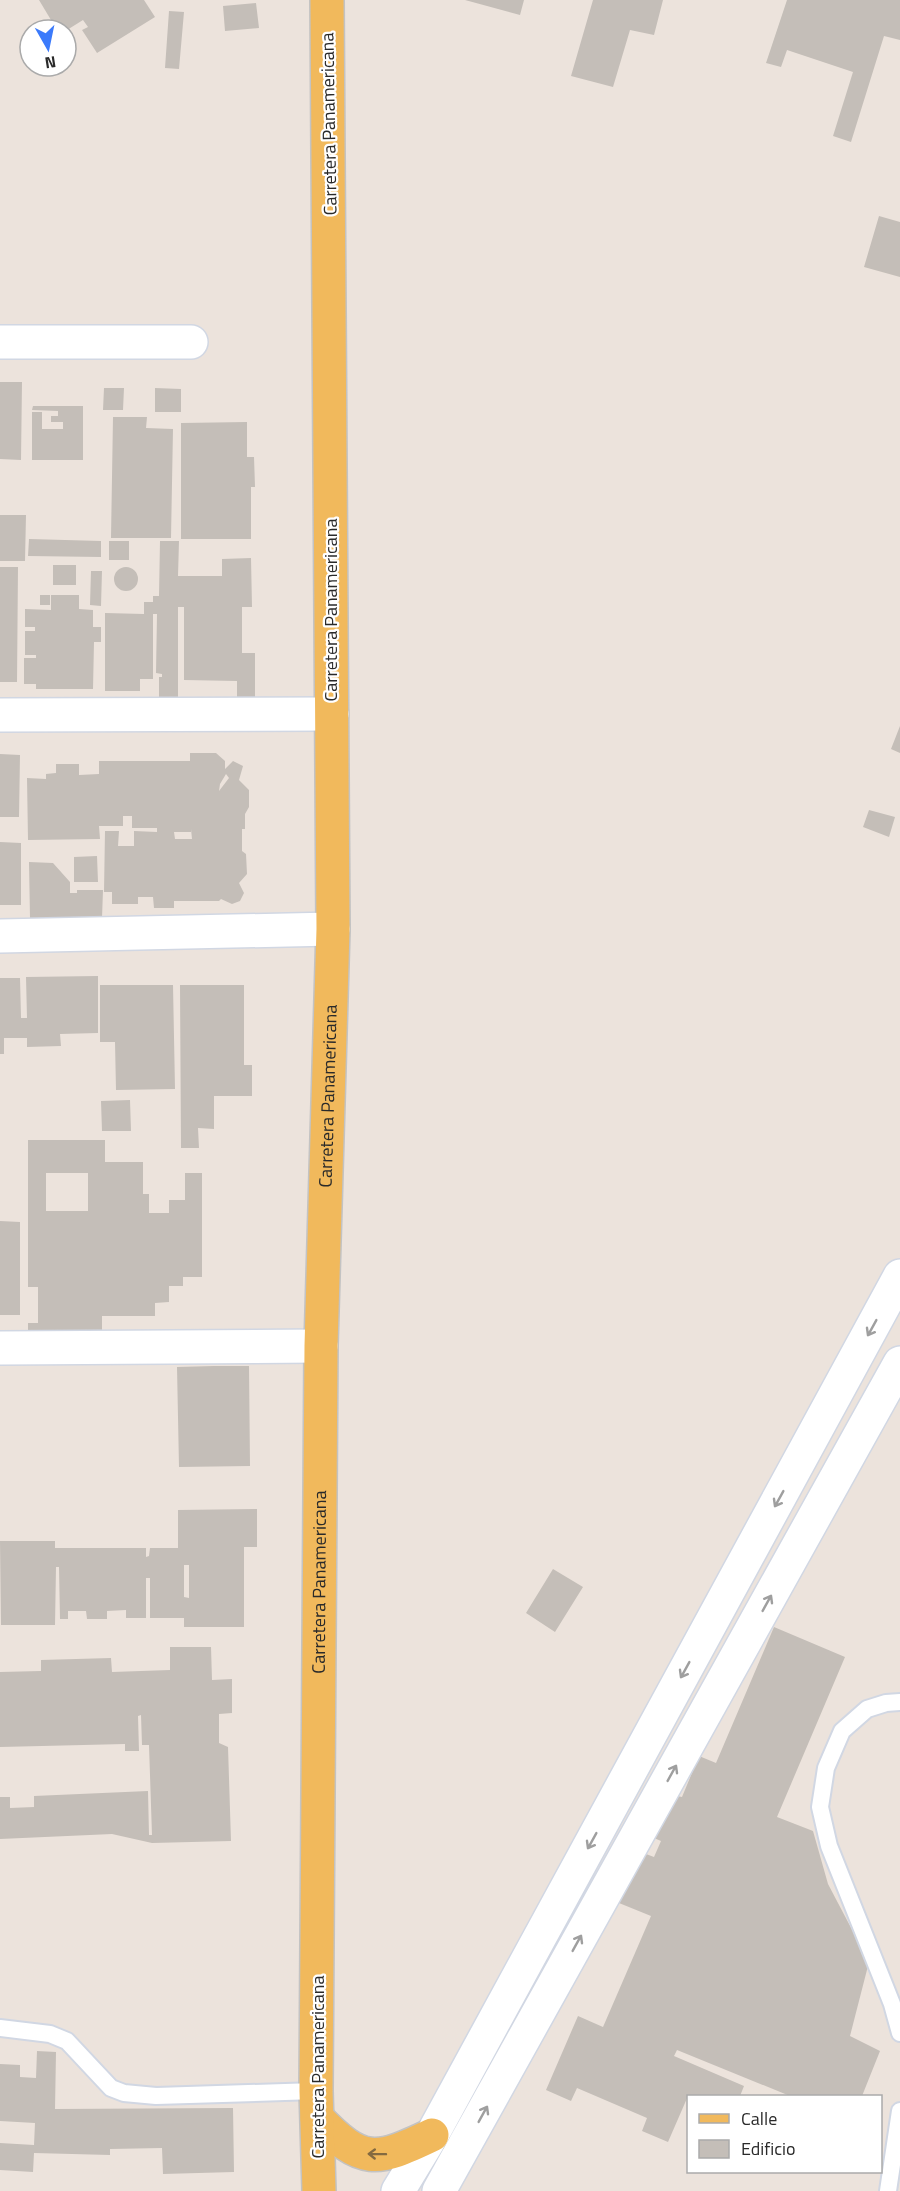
<svg xmlns="http://www.w3.org/2000/svg" width="900" height="2191" viewBox="0 0 900 2191" font-family="'Titillium Web',sans-serif">
<style>
.building{fill:#c4beb8;fill-rule:evenodd}
.lines{fill:none;stroke-linecap:round;stroke-linejoin:round}
.lane-casing{stroke:#d1d7e3;stroke-width:20}
.street-casing{stroke:#d1d7e3;stroke-width:36}
.primary-casing{stroke:#c3c3c3;stroke-width:36}
.lane{stroke:#fff;stroke-width:16}
.street{stroke:#fff;stroke-width:33}
.primary{stroke:#f1b95c;stroke-width:33}
.oneway{stroke:#9f9f9f}
.oneway2{stroke:#846a40}
.labels{text-anchor:middle;stroke-width:4.5;stroke-linejoin:round;paint-order:stroke}
.street-label{font-size:18px;fill:#2a2a2a;stroke:#fff}
</style>
<rect width="100%" height="100%" fill="#ece3dc"/>
<path class="building" d="M39,0H144L155,17L97,53L82,30L88,27L83,20L67,30H57Z
M465,0H524L520,15Z
M593,0H663L654,35L630,30L613,87L571,76Z
M787,0H900V40L884,36L851,142L833,136L853,72L787,50L781,67L766,63Z
M256,3L259,28L225,31L223,6Z
M169,11L184,12L179,69L165,68Z
M879,216L900,222V277L864,267Z
M0,382H22L21,460L0,459Z
M104,388H124L123,410H103Z
M155,388L181,389V412H155Z
M33,406H83V460H32V412H42V429H63V422H51V416H58V411L32,410Z
M113,417H147L146,428L173,429L171,538H111Z
M247,422V457H254L255,487H251V539H181V423Z
M0,515H26L25,561H0Z
M29,539L101,541V557L28,556Z
M109,541H129V560H109Z
M160,541H179L178,576H222V559L251,558L252,607H242V653H255V705L237,704V681L184,680V607H178V698L159,697V677H162V674L156,673L157,614H153V679H140V691H105V613L144,614V602H153V596H159Z
M53,565H76V585H53Z
M114 579a12 12 0 1 1 24 0a12 12 0 1 1-24 0Z
M0,567H18L17,682H0Z
M91,571H102L101,606L90,605Z
M40,595H50V605H40Z
M51,595H79V609L93,610V627H101V642H94L93,689H36V684H24V658H36V655H25V631H35V627H25V609L51,610Z
M900,726V753L891,749Z
M190,753H216L225,761V769L233,761L243,766L239,780L249,790V807L245,814V829H242V851L246,854L247,874L239,883L244,893L240,901L232,904L221,899L219,901H174V908H154L153,897H138V904H112V892H104L105,831H119L118,846H134V831L157,832V828H132V816H123V826H99L100,839L28,840L27,778L46,779V774L56,773V764H79V775L99,774V761H190ZM226,774L229,778L219,791L220,784ZM191,829L192,839H175L174,832H191Z
M0,754L20,755L19,817H0Z
M869,810L895,817L889,837L863,827Z
M0,842L21,843V905H0Z
M97,856L98,882H74V857Z
M29,862L53,863L70,882V893H77V890H103L102,918H30Z
M98,976V1033L60,1034L61,1046L27,1047V1038H4V1054H0V978H20L21,1018H27L26,977Z
M100,985H173L175,1089L116,1090L115,1042H100Z
M180,985H244V1065H252V1096H214V1129L198,1128L199,1148H181Z
M130,1100L131,1131H102L101,1101Z
M28,1140H105V1162H143V1194H149V1213H169V1200H185V1173H202V1277H183V1286H169V1302L155,1303V1316H102V1331H28V1323H38V1287H28ZM46,1173H88V1211H46Z
M0,1221L20,1222V1315H0Z
M214,1366H249L250,1466L179,1467L177,1367Z
M257,1509V1547H244V1627H184V1618H150V1578H146V1618H126V1610L107,1611V1619H87L86,1611H68V1619H60L59,1567H56L55,1625H1L0,1541H55V1548H146V1557L149,1556L150,1548H178V1510ZM184,1565H189V1598L184,1597Z
M553,1569L583,1587L555,1632L526,1613Z
M774,1627L845,1657L777,1817L813,1831L828,1884L869,1962L850,2036L880,2051L862,2096H790L677,2050L674,2056L744,2086L740,2096H688L668,2142L642,2131L647,2118L577,2088L571,2101L546,2090L578,2016L603,2027L651,1916L619,1903L646,1854L654,1857L661,1841L654,1838L677,1796L682,1797L699,1756L716,1763Z
M170,1647H211L212,1680L232,1679V1713L219,1714V1743L228,1747L231,1841L152,1843L112,1834L0,1839V1797H10V1808L34,1807V1796L148,1791L149,1835H152L149,1745H142L141,1715L138,1716L139,1751H125V1744L0,1747V1672L41,1671V1660L111,1658L112,1672L170,1670Z
M37,2051L56,2052L55,2109L233,2108L234,2172L163,2174L162,2148L110,2149V2155L34,2153L33,2172L0,2170V2143L34,2145L35,2123L0,2121V2064L20,2065V2077L36,2078Z"/>
<g class="lines">
<defs>
<path id="lane" d="M900,1702L886,1703L867,1709L842,1731L826,1768L820,1807L829,1846L892,2004L900,2033
M0,2028L50,2034L67,2041L111,2088L124,2093L156,2096L316,2091
M888,2191L900,2111"/>
<path id="street" d="M0,342H191
M0,715L332,714
M0,936L333,929
M0,1348L321,1346
M398,2191L432,2135L900,1276
M439,2191L900,1363"/>
<g id="primary">
<path d="M317,2118C362,2165 376,2162 432,2135"/>
<path id="s1" d="M319,2191L316,2091L321,1346L333,929L327,0"/>
</g>
</defs>
<use href="#lane" class="lane-casing"/>
<use href="#street" class="street-casing"/>
<use href="#primary" class="primary-casing"/>
<use href="#lane" class="lane"/>
<use href="#street" class="street"/>
<use href="#primary" class="primary"/>
</g>
<defs><path id="oneway-shaft" d="M-6 0H5M1.5-3L5.5 0L1.5 3" fill="none" stroke-width="1.6" stroke-linecap="round" stroke-linejoin="round" transform="scale(1.5)"/></defs>
<g class="oneway">
<use href="#oneway-shaft" transform="translate(872 1328) rotate(119)"/>
<use href="#oneway-shaft" transform="translate(779 1499) rotate(119)"/>
<use href="#oneway-shaft" transform="translate(767 1603) rotate(-61)"/>
<use href="#oneway-shaft" transform="translate(685 1670) rotate(119)"/>
<use href="#oneway-shaft" transform="translate(672 1773) rotate(-61)"/>
<use href="#oneway-shaft" transform="translate(592 1841) rotate(119)"/>
<use href="#oneway-shaft" transform="translate(577 1943) rotate(-61)"/>
<use href="#oneway-shaft" transform="translate(483 2114) rotate(-61)"/>
</g>
<use class="oneway2" href="#oneway-shaft" transform="translate(377 2154) rotate(-179)"/>
<g class="labels">
<g class="street-label">
<text transform="translate(329 124) rotate(-91)" y="6">Carretera Panamericana</text>
<text transform="translate(331 610) rotate(-90)" y="6">Carretera Panamericana</text>
<text dy="6" stroke="none"><textPath href="#s1" startOffset="1095">Carretera Panamericana</textPath></text>
<text dy="6" stroke="none"><textPath href="#s1" startOffset="609">Carretera Panamericana</textPath></text>
<text transform="translate(318 2067) rotate(-90)" y="6">Carretera Panamericana</text>
</g>
</g>
<rect x="687" y="2095" width="195" height="78" fill="#ffffff" stroke="#aaaaaa" stroke-width="1.5"/>
<rect x="699" y="2114" width="30" height="9" fill="#f1b95c" stroke="#aaaaaa" stroke-width="1.5"/>
<text x="741" y="2125" font-size="18" fill="#2a2a2a">Calle</text>
<rect x="699" y="2140" width="30" height="18" fill="#c4beb8" stroke="#aaaaaa" stroke-width="1.5"/>
<text x="741" y="2155" font-size="18" fill="#2a2a2a">Edificio</text>
<g transform="translate(48 48) rotate(171)"><circle r="28" fill="#ffffff" stroke="#aaaaaa" stroke-width="1.5"/>
<path d="M0-4.5L10 22L0 15L-10 22Z" fill="#3b7afb"/>
<text y="-9" font-size="16" font-weight="bold" text-anchor="middle" fill="#2a2a2a">N</text>
</g>
</svg>
